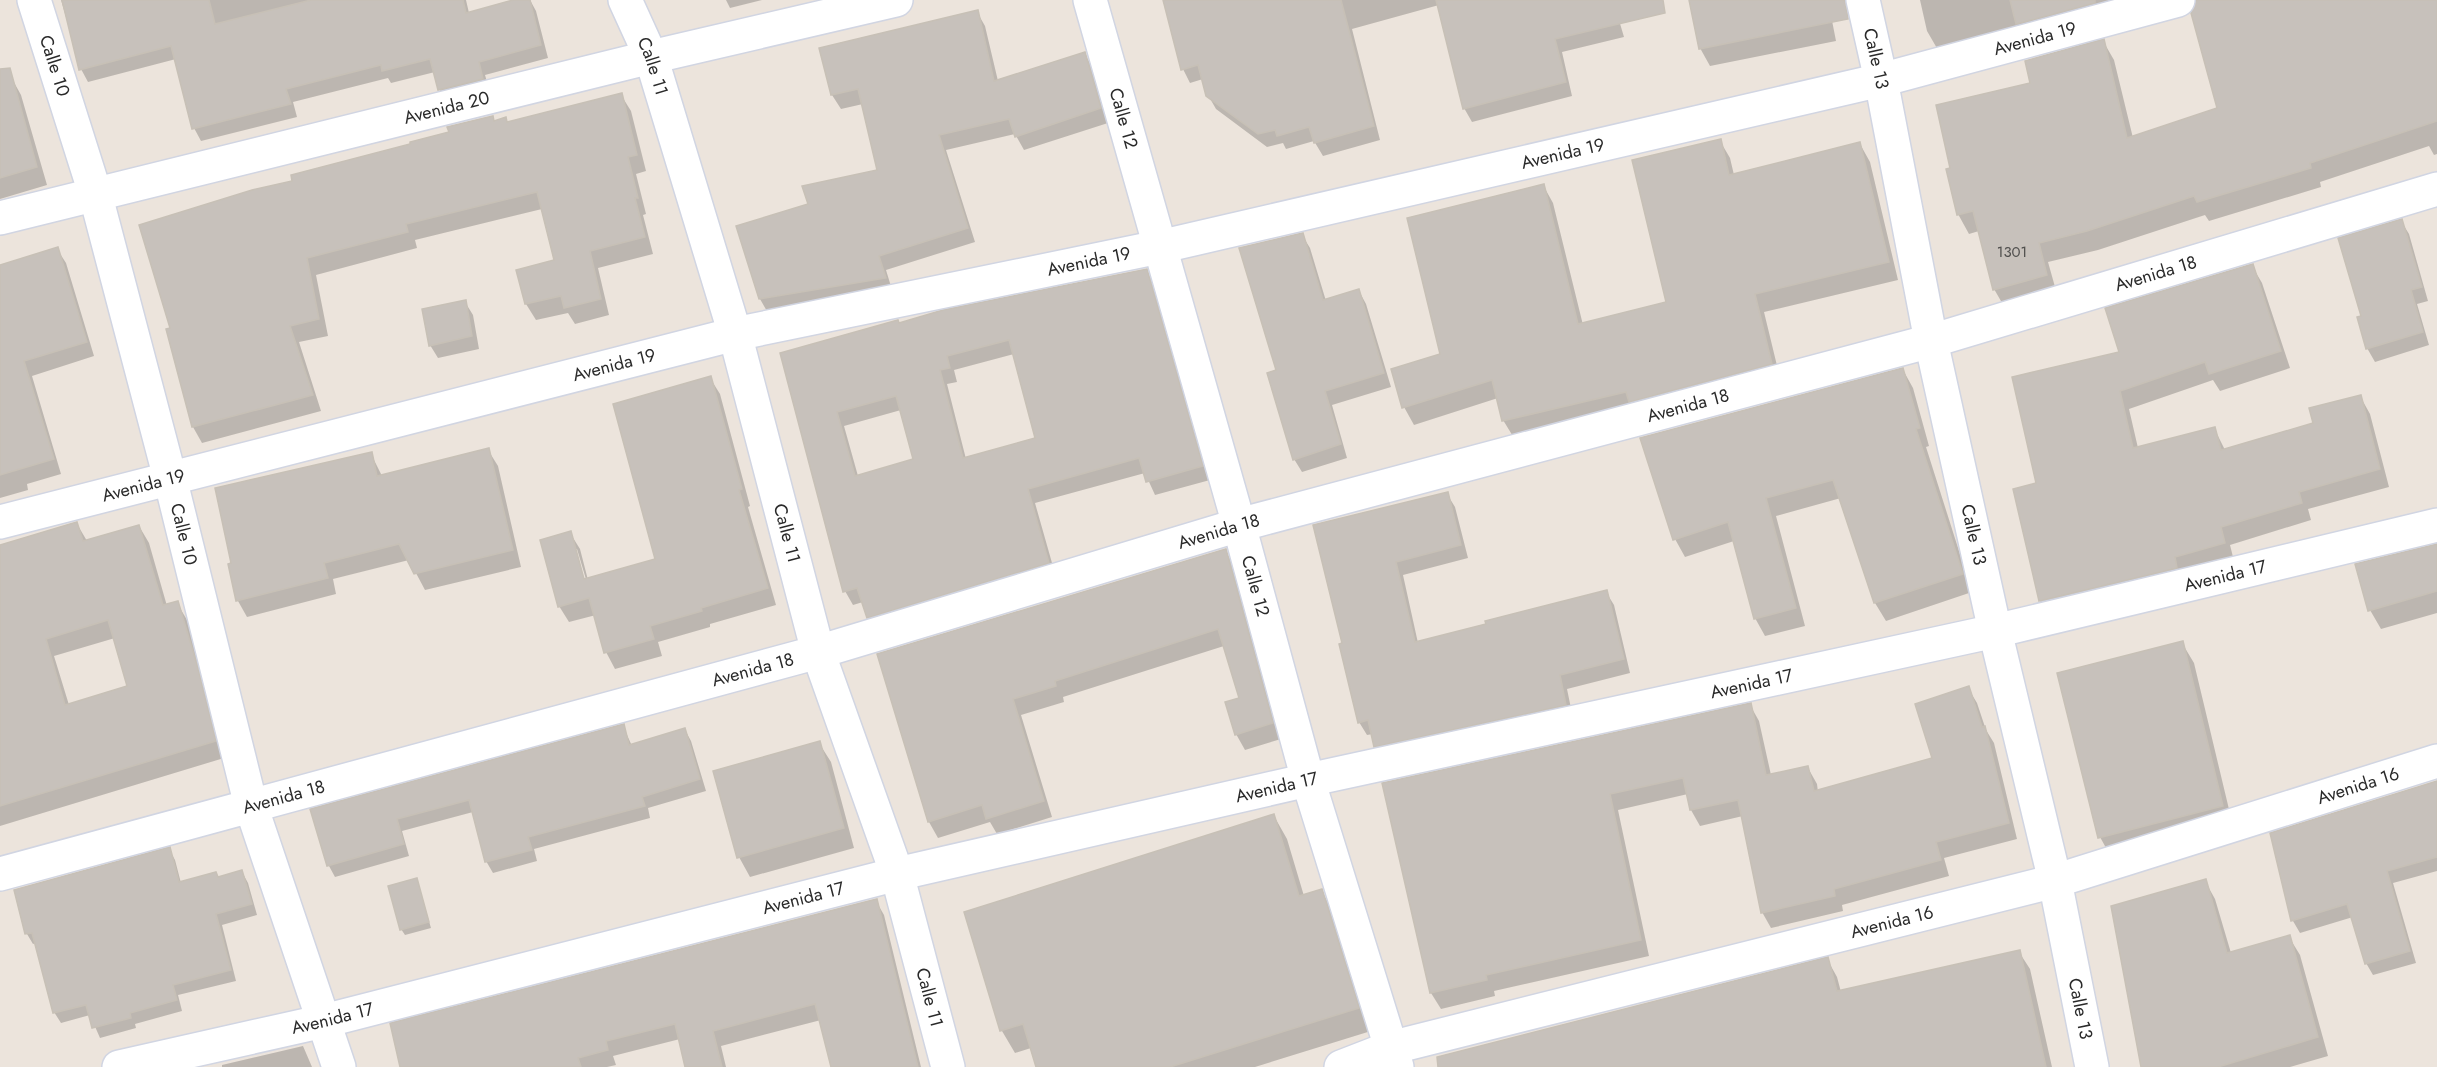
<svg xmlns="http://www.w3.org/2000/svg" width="2437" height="1067" viewBox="0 0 2437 1067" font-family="Jost,sans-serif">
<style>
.shadow{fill:#0003;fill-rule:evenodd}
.building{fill:#c7c1bb;stroke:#c7c0b6;stroke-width:1.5;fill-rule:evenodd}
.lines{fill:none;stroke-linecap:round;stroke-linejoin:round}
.street-casing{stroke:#d1d5e2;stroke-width:36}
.street{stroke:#fff;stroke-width:33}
.labels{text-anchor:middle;stroke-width:6;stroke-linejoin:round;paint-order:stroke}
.number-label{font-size:15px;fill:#51504e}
.street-label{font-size:18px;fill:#2a2a2a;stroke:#fff}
</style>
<rect width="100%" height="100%" fill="#ece4dc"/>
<path class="shadow" d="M61,0H466L469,13L519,0H530L536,11L548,58L485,75L490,92L447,103L440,90L435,72L391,83L388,78L293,102L297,117L201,141L194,128L176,59L88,82L81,69Z
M726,0H762L730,8Z
M1163,0H1613L1624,37L1562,52L1572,96L1472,122L1464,108L1439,5L1352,29L1380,140L1323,156L1314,141L1286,149L1283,143L1267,147L1216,109L1208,95L1203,79L1190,83L1183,69Z
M1690,0H1828L1836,41L1710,66L1700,48Z
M1920,0H2183L1938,50L1927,31Z
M2195,0H2437V154L2434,155L2429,146L2320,182L2321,187L2209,221L2205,215L2098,250L2048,262L2057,294L2005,308L1994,289L1979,231L1969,234L1958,214L2032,84L2103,41L2114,60L2133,138L2219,109L2197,2Z
M977,12L985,26L998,81L1084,53L1093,68L1108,123L1024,150L1015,134L946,150L975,242L886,270L893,293L768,313L760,299L810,205L879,171L863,104L841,109L832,95L821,49Z
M11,77L21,95L47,185L0,199V80Z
M621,95L631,111L646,171L636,174L646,214L643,215L653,254L598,268L609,315L575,324L568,313L536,320L526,304L518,271L555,261L542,209L415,240L417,248L316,275L328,336L299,342L321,411L202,443L193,427L172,329L294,182L450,133L492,117L495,122L508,124Z
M1720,141L1730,158L1734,175L1860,144L1870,162L1898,280L1764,312L1781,382L1514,438L1503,420L1498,398L1414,425L1404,407L1442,355L1543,185L1553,203L1583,325L1668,303Z
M2401,221L2409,234L2428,301L2417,304L2429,345L2375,362L2367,348L2362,317Z
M1302,235L1310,248L1326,301L1359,291L1366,304L1391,387L1332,405L1347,458L1302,472L1294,459L1278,371Z
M57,249L66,263L94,356L32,376L61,474L27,484L28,490L0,498V266Z
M2252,266L2262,283L2290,368L2220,391L2213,380L2129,409L2138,448L2214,428L2225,450L2315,424L2360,396L2370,414L2389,487L2308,509L2311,520L2230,545L2234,561L2050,618L2040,601L2038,484L2121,353Z
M1146,270L1154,284L1210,480L1155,495L1145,473L1035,503L1056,577L876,631L868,617L863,602L853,605L845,591L782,355L899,324ZM1014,354L1037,439L966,459L947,384L957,382L954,370ZM901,410L915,460L858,476L844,426Z
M465,302L473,315L479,349L438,358L430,345Z
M1903,370L1913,388L1929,446L1926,447L1972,592L1886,621L1875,603L1841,498L1776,516L1805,626L1765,636L1755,618L1734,541L1685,557L1675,539L1642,439Z
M710,378L720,394L750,506L748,507L776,605L710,624V627L658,642L662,656L615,669L606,652L596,615L569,622L559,606L570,533L580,549L588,580L657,560ZM574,549H577L588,586L585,587Z
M488,450L498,466L521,567L425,590L409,560L333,579L336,594L247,617L238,601L229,565L371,454L382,476Z
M1447,494L1455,507L1468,558L1403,575L1418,643L1606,592L1614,605L1630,673L1567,689L1573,718L1383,759L1375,746L1373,734L1367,735L1359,722L1343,644L1314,526Z
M77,524L87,541L139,526L149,543L167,606L177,603L187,620L207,686L224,758L0,826V547ZM115,638L129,687L69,705L54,656Z
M2437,546V613L2381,629L2370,610Z
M1225,550L1234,566L1281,739L1245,750L1236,734L1240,699L1224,646L1063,697L1064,702L1021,715L1052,817L997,834L990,822L938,838L929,822L879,655Z
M2182,643L2194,663L2233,826L2111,857L2100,837Z
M1968,688L1977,703L1986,730L1994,743L2017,839L1944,858L1949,876L1842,905L1843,911L1771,928L1762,912L1743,816L1700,826L1691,810L1688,794L1618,810L1649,956L1494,991L1495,996L1441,1009L1431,993L1407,878L1750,705L1759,721L1771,775L1808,768L1817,784L1818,792L1934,759Z
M623,726L632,746L685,730L691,741L706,791L648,808L650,818L534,849L537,861L493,873L486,861L473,812L402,831L409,856L335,877L329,866L312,810Z
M819,743L831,762L854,848L750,877L739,857Z
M2437,782V871L2393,883L2416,963L2373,975L2366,963L2353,917L2300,933L2293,921L2272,834Z
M1274,816L1287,839L1304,896L1321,890L1334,913L1371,1031L1255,1067H1037L1031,1048L1015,1053L1002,1031L966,913Z
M169,849L175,860L181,883L218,879L242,872L248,883L257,915L222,925L236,981L178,995L182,1011L135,1024L136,1028L100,1038L90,1015L61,1023L54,1012L36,943L33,944L27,934Z
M417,880L431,928L405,935L401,929Z
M2205,881L2215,899L2231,953L2289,937L2300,955L2328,1056L2290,1067H2142Z
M876,901L884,915L921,1067H833L821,1020L721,1046L726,1067H687L680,1039L613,1056L616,1065L607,1067H402Z
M2019,952L2030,969L2052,1067H1469L1827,959L1837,977L1841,992Z
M303,1046L312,1067H222V1065Z"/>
<path class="building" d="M62,0H209L215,24L311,0H463L466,13L513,0H530L541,45L479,62L483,79L438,90L430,59L382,71L381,65L286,89L291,104L192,129L171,46L79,70Z
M1163,0H1341L1374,126L1314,143L1309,127L1277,136L1275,130L1258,134L1206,96L1198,65L1181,70Z
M1436,0H1663L1665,13L1555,39L1566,82L1463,109Z
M1689,0H1845L1848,19L1699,49Z
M2010,0H2095V3L2016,24Z
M2196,0H2437V121L2310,163L2311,168L2197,202L2194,196L2087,231L2039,243L2047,275L1993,290L1973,211L1957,215L1946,169L1950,168L1936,105L2030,83L2025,61L2104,39L2127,138L2217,108L2191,13Z
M978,10L994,81L1085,52L1101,108L1015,137L1009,119L939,135L968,228L879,256L886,278L759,299L736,226L808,204L802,186L877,170L858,89L831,95L819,48Z
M10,68L37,167L0,178V69Z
M622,93L637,155L628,157L638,198H635L645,237L590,251L601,299L564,308L561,296L525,304L516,270L554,260L537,192L406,224L408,232L307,258L319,319L290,326L313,395L192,427L166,329L170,328L139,225L252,190L292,181L291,175L410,144V142L449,132L447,127L493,116L494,121L506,117L507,122Z
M1721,139L1729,175L1860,142L1889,262L1755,294L1772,364L1629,402L1626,392L1502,421L1492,380L1402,408L1391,369L1440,354L1407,218L1544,184L1578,324L1666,302L1632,160Z
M2402,219L2422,287L2411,290L2423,332L2366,349L2357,317L2361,316L2338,238Z
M1303,233L1323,300L1359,289L1384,373L1325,391L1341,444L1293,460L1267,373L1276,370L1239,248Z
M58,247L87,342L24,361L54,459L0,475V265Z
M2253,264L2281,351L2209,374L2205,362L2120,391L2133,448L2215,427L2221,450L2313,423L2309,408L2361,395L2380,469L2299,492L2302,503L2221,527L2225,543L2175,557L2177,568L2039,601L2013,489L2036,483L2012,377L2119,352L2105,308Z
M1147,269L1203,466L1146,482L1139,458L1028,489L1049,563L867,618L857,588L843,592L780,353L898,320L899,323L943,310ZM1009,340L1035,438L963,458L940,370L950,368L947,356ZM896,396L913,459L855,476L837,412Z
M466,300L472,336L429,346L422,309Z
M1903,368L1920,428L1916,429L1963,574L1874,603L1833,480L1766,498L1796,608L1754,619L1728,522L1673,540L1640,438Z
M711,376L742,489L739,490L768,588L701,608L702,611L650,626L654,639L604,653L589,598L558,607L540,540L571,531L584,579L655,559L613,404Z
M489,448L513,550L414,574L399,544L324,563L328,578L236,601L228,564L231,563L215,488L372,452L377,476Z
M1448,492L1461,545L1396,562L1415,642L1486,624L1485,621L1607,590L1624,659L1560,675L1566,705L1374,747L1368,720L1358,723L1339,644L1342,643L1313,525Z
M77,522L83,541L139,525L163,605L178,601L198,668L216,741L0,806V545ZM108,620L127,686L65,705L46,639Z
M2437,544V591L2368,611L2355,564Z
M1226,549L1273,723L1235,735L1225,702L1239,698L1218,629L1055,681L1056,686L1013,699L1044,801L986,819L982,805L928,822L877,654Z
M2183,641L2223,806L2098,838L2057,673Z
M1969,686L1982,727L1985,726L2009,823L1936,842L1941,860L1834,889L1835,896L1761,913L1738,800L1690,810L1683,778L1610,794L1641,940L1486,975L1487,980L1430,993L1382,783L1751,703L1766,775L1808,766L1814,791L1932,758L1915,704Z
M624,724L629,745L685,728L700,779L642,797L645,806L528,837L532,850L485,862L469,800L397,819L404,844L327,866L310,809Z
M820,741L844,828L737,858L713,771Z
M2437,781V857L2387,871L2410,951L2365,964L2347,904L2291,921L2270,833Z
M1274,814L1299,896L1322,889L1359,1008L1170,1067H1036L1023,1024L1000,1031L964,912Z
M170,847L179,882L216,872L218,877L242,870L252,904L216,914L231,970L173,985L177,1000L130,1013L131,1018L92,1028L86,1005L53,1013L32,933L25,934L14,890Z
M417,878L429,922L400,930L388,886Z
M2206,879L2227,953L2290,935L2318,1037L2218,1067H2141L2111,906Z
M877,899L918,1067H831L815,1004L713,1031L722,1067H685L675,1024L606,1041L608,1050L578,1058L581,1067H400L390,1023Z
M2020,950L2046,1067H1438L1437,1057L1828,957L1837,991Z"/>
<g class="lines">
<defs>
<g id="street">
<path id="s1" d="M34,0L95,193L170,478L251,806L339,1067"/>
<path id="s2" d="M625,0L651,57L735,334L818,652L897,874L948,1067"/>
<path id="s3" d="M1090,0L1239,525L1308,780L1397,1067"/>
<path id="s4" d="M1863,0L1881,80L1931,341L1995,631L2055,881L2092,1067"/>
<path id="s5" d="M0,218L651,57L896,0"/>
<path id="s6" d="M0,522L735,334L1159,247L1881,80L2178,0"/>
<path id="s7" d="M0,874L818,652L1239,525L1931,341L2437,189"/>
<path id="s8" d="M119,1067L324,1021L897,874L1308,780L1995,631L2437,525"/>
<path id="s9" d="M1341,1067L1390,1048L2055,881L2437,761"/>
</g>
</defs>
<use href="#street" class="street-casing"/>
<use href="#street" class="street"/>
</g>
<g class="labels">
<g class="number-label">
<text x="2012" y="257">1301</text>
</g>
<g class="street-label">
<text dy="6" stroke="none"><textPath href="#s6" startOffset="2092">Avenida 19</textPath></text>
<text dy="6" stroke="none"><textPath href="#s4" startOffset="60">Calle 13</textPath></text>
<text dy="6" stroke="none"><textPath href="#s1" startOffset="69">Calle 10</textPath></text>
<text dy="6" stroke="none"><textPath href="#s2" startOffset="72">Calle 11</textPath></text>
<text dy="6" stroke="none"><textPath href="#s5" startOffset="460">Avenida 20</textPath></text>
<text dy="6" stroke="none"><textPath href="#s3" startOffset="123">Calle 12</textPath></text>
<text dy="6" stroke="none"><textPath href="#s6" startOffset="1606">Avenida 19</textPath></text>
<text dy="6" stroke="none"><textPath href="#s6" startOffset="1120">Avenida 19</textPath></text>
<text dy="6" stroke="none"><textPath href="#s7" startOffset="2238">Avenida 18</textPath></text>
<text dy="6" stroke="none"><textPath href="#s6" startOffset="634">Avenida 19</textPath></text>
<text dy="6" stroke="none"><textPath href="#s7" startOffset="1752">Avenida 18</textPath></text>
<text dy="6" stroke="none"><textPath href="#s6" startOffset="148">Avenida 19</textPath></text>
<text dy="6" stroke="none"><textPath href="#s7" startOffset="1266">Avenida 18</textPath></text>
<text dy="6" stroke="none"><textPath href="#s2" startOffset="558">Calle 11</textPath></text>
<text dy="6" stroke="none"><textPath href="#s1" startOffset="555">Calle 10</textPath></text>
<text dy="6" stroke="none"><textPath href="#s4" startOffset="546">Calle 13</textPath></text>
<text dy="6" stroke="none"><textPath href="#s8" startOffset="2163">Avenida 17</textPath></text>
<text dy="6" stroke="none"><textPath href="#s3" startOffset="609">Calle 12</textPath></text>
<text dy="6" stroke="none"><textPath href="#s7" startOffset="780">Avenida 18</textPath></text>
<text dy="6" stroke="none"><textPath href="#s8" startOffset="1677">Avenida 17</textPath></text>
<text dy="6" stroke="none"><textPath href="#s9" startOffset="1056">Avenida 16</textPath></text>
<text dy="6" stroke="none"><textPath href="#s8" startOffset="1191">Avenida 17</textPath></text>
<text dy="6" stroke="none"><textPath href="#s7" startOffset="294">Avenida 18</textPath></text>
<text dy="6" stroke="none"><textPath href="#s8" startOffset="705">Avenida 17</textPath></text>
<text dy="6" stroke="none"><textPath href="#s9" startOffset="570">Avenida 16</textPath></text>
<text dy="6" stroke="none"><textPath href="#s2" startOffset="1044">Calle 11</textPath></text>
<text dy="6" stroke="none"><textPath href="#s4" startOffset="1032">Calle 13</textPath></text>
<text dy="6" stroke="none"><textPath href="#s8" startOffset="219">Avenida 17</textPath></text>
</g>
</g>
</svg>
